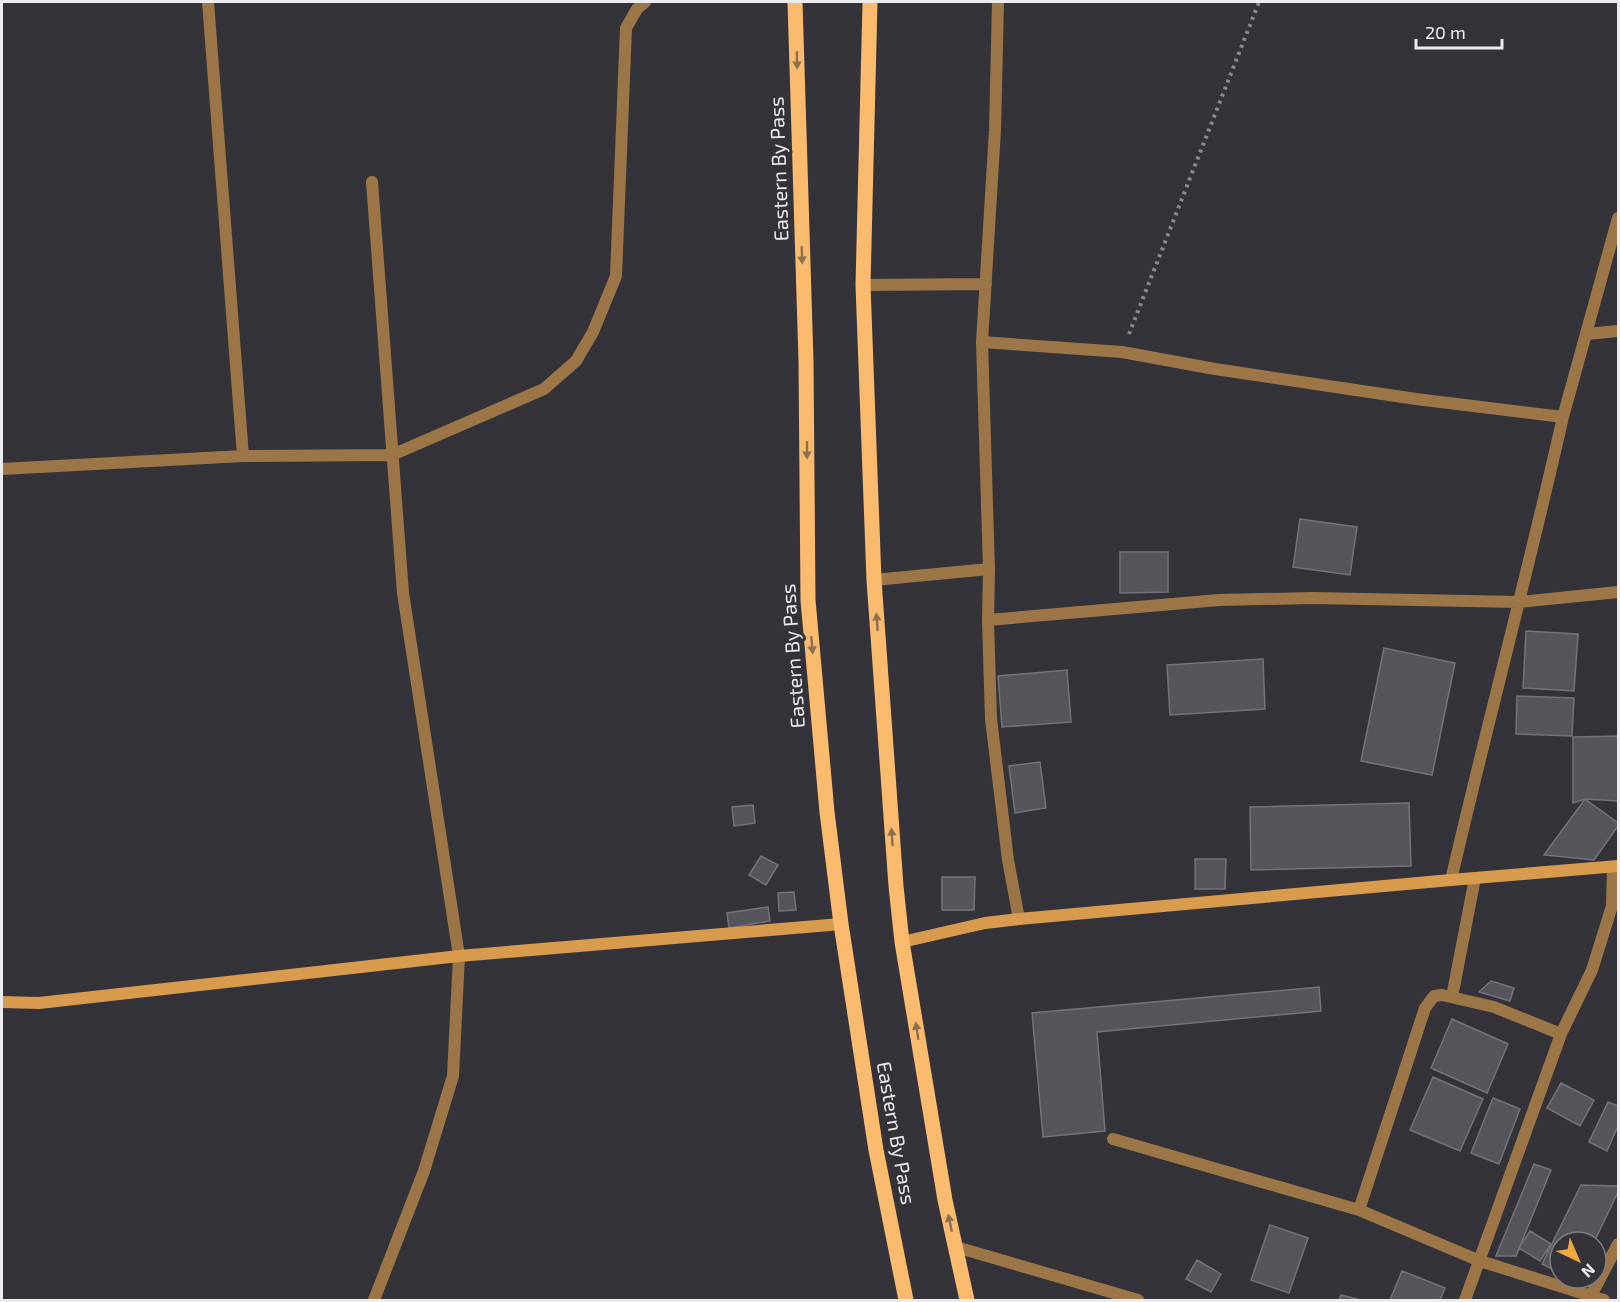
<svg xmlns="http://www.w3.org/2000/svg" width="1620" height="1302" viewBox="0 0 1620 1302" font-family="'Exo 2',sans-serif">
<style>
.building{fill:#57555c;stroke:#75737a;stroke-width:1.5}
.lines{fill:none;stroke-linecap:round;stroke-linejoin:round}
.path{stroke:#8a898e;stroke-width:4;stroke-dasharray:3 4.5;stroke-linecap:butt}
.lane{stroke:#9d7648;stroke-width:12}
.street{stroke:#9d7648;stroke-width:12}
.secondary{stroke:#d89a4d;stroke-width:12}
.primary{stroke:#fabb6e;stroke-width:15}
.oneway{fill:#8d7051}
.labels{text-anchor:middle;stroke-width:6;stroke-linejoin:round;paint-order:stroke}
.street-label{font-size:20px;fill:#ecebef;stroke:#343339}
</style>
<rect width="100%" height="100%" fill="#343339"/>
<path class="building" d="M1300,519L1357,527L1350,575L1293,567Z
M1120,552H1168V592L1120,593Z
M1526,631L1578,634L1574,691L1523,688Z
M1384,648L1455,663L1432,775L1361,761Z
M1263,659L1265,709L1170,715L1167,665Z
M1067,670L1071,722L1002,727L998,676Z
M1517,696L1574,698L1572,736L1516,734Z
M1618,736V801L1585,799L1573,803V737Z
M1040,762L1046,808L1015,813L1009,766Z
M1585,799L1618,823V826L1594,860L1544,855Z
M1409,803L1411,866L1251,870L1250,807Z
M753,805L755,823L734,826L732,807Z
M761,856L778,865L766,885L749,875Z
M1195,859H1226L1225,889H1195Z
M942,877H975L974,910H942Z
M794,892L796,910L779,911L778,893Z
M768,907L770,921L729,928L727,913Z
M1491,981L1514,988L1510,1001L1479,992Z
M1319,987L1321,1011L1097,1032L1105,1131L1043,1137L1032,1013Z
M1452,1019L1508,1044L1487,1093L1431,1068Z
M1433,1077L1483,1099L1460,1151L1410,1130Z
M1561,1083L1594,1100L1580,1126L1547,1108Z
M1493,1098L1520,1109L1499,1164L1471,1153Z
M1608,1102L1618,1106V1126L1607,1151L1589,1142Z
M1534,1164L1551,1170L1516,1256H1496Z
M1581,1185L1618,1186V1192L1594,1242H1560V1273L1542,1264Z
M1270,1225L1308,1238L1289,1293L1251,1280Z
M1530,1231L1551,1244L1540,1261L1519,1248Z
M1197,1260L1221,1274L1211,1292L1186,1279Z
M1402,1271L1445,1288L1440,1300H1390Z
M1341,1295L1361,1300H1339Z"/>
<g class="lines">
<path class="path" d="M1129,334L1259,2"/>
<path class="lane" d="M208,2L243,456
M372,182L403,593L459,956L453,1076L424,1171L374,1300
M2,469L243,456L392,455L544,389L576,361L593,332L616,276L626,28L637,9L645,2"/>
<path class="street" d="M998,2L995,130L982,342L989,569L988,620L991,719L1008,860L1019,919
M863,285L986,284
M1587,334L1618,331
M982,342L1122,352L1215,369L1416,399L1563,417L1618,218
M874,580L989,569
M988,620L1219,600L1313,598L1519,602L1618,592
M1451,880C1487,725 1528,572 1563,417
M1452,997L1475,878
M1113,1139L1359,1210L1480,1261L1604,1300
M1359,1210L1425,1008L1434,996L1442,995L1494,1007L1561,1034
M956,1247L1138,1300
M1591,1296L1618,1244
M1465,1300L1561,1034L1592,970L1612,906L1613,867"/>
<path class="secondary" d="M902,942L985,923L1019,919L1451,880L1618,866
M2,1002L39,1003L459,956L841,924"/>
<path class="primary" d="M795,2L806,361L808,600L827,812L841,924L876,1150L906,1300
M870,2L863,285L874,580L896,886L902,942L945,1200L967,1300"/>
</g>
<defs><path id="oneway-solid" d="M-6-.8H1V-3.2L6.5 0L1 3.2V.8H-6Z" transform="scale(1.5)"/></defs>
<g class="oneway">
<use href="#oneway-solid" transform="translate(797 60) rotate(89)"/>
<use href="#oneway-solid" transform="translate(802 255) rotate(88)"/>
<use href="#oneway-solid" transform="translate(807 450) rotate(90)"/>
<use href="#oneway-solid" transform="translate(877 622) rotate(-94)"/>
<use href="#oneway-solid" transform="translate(812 645) rotate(85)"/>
<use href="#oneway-solid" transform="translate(892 837) rotate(-94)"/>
<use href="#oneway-solid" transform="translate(917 1031) rotate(-99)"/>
<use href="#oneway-solid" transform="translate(950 1223) rotate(-102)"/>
</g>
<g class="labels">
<g class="street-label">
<text transform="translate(779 169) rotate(-92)" y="7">Eastern By Pass</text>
<text transform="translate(793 656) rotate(-94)" y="7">Eastern By Pass</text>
<text transform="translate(896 1133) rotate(80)" y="7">Eastern By Pass</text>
</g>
</g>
<rect width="1620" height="1302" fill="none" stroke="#ecebef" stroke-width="6"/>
<g transform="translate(1578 1260) rotate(136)"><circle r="28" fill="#343339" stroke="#7e7d82" stroke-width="1.5"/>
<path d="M0-4.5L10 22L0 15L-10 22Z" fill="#efa73e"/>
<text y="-9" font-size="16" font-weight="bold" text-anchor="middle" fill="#ecebef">N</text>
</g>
<path d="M1416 39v9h86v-9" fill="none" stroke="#ecebef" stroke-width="3"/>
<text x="1425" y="39" font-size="18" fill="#ecebef" stroke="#343339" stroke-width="4.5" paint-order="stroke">20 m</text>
</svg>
